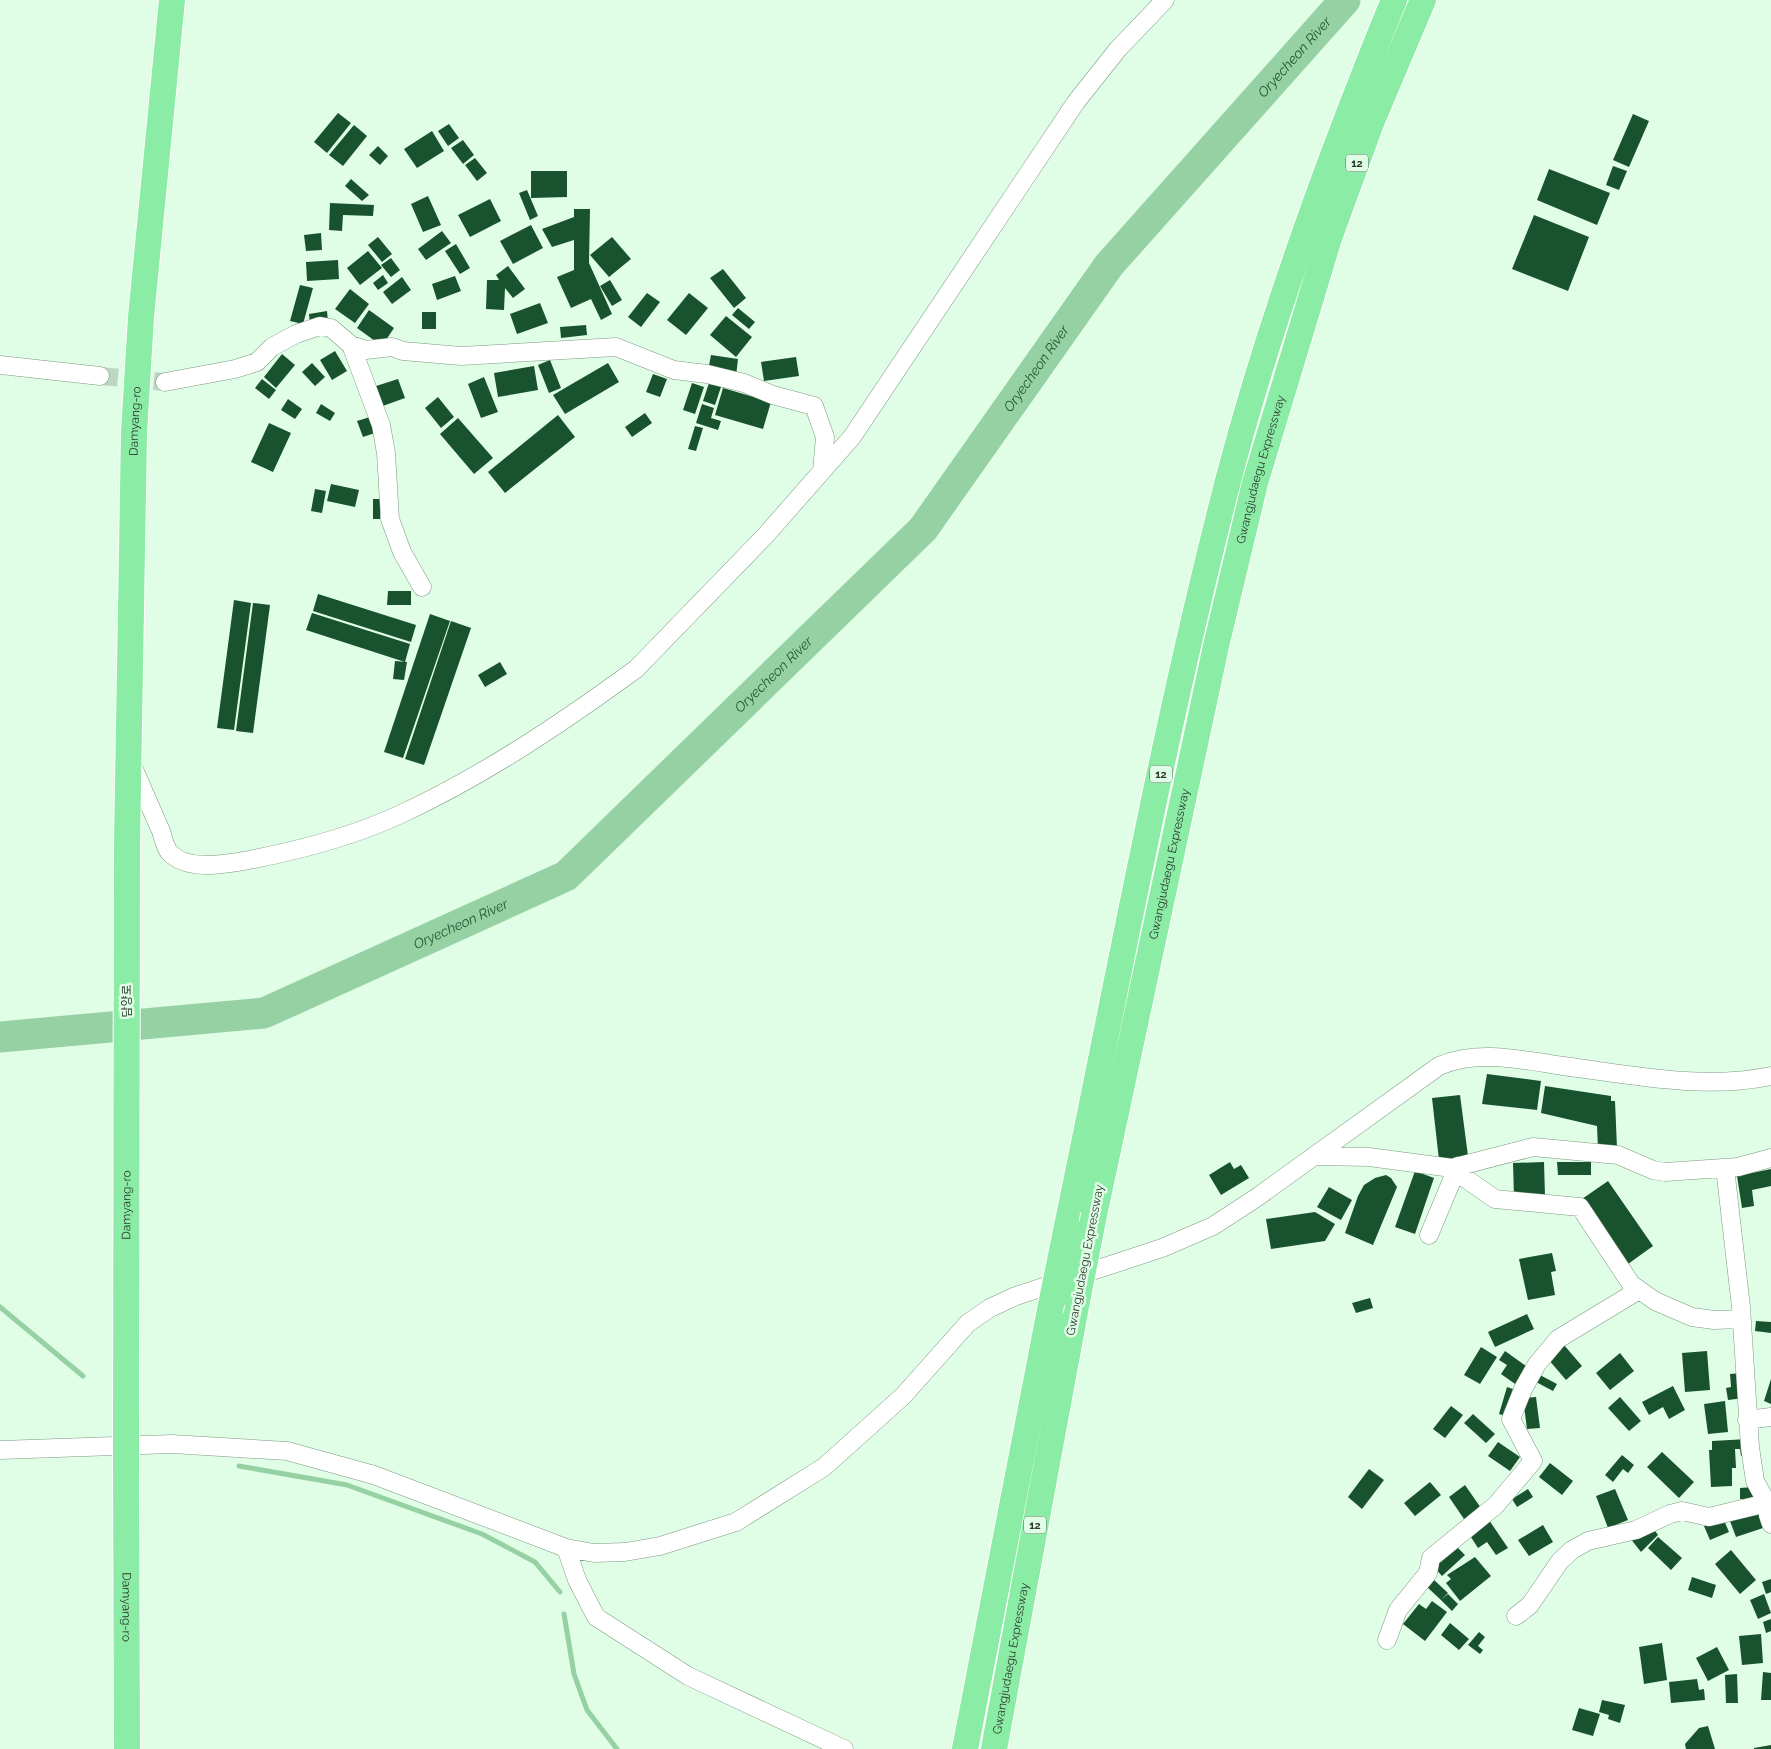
<svg xmlns="http://www.w3.org/2000/svg" width="1771" height="1749" viewBox="0 0 1771 1749" font-family="Raleway,'Noto Sans KR',sans-serif">
<style>
.lines{fill:none;stroke-linecap:round;stroke-linejoin:round}
.stream{stroke:#96d1a4;stroke-width:5}
.river{stroke:#96d1a4;stroke-width:31}
.building{fill:#18532d}
.minor-tunnel{stroke:#bcd6c1;stroke-width:18;stroke-dasharray:18 9;stroke-linecap:butt}
.minor-casing{stroke:#7d9883;stroke-width:19}
.highway-casing{stroke:#fff;stroke-width:28}
.minor{stroke:#fff;stroke-width:18}
.highway{stroke:#8aeca5;stroke-width:26}
.highway-bridge-casing{stroke:#fff;stroke-width:28;stroke-linecap:butt}
.highway-bridge{stroke:#8aeca5;stroke-width:26}
.labels{text-anchor:middle;stroke-width:5;stroke-linejoin:round;paint-order:stroke}
.shield{fill:#e0fde6;stroke:#637366;stroke-width:1}
.shield-label{font-size:11px;font-weight:bold;fill:#2d382f}
.street-label{font-size:12px;fill:#2d382f;stroke:#e0fde6}
.water-label{font-size:14px;font-style:italic;fill:#1b5b32;stroke:#e0fde6}
</style>
<rect width="100%" height="100%" fill="#e0fde6"/>
<g class="lines">
<path class="stream" d="M0,1307L83,1376
M239,1466L347,1485L482,1534L535,1562L560,1592
M564,1614L574,1674L587,1710L617,1749"/>
<path class="river" id="s1" d="M0,1037L264,1013L566,876L923,529L1109,265L1345,0"/>
</g>
<path class="building" d="M338,113L351,123L327,153L314,142Z
M1633,114L1649,121L1629,167L1613,160Z
M449,124L459,138L448,146L438,131Z
M354,125L367,136L343,166L329,155Z
M432,131L444,151L417,168L404,149Z
M463,140L474,155L463,164L451,148Z
M378,146L388,156L380,165L369,155Z
M475,158L487,173L477,181L465,165Z
M1613,166L1627,171L1619,190L1606,185Z
M1549,169L1610,193L1597,225L1537,200Z
M531,171H567V197L531,198Z
M351,179L369,195L362,201L345,186Z
M527,190L538,216L530,220L519,193Z
M428,196L441,225L423,232L411,204Z
M490,199L501,221L470,237L458,215Z
M330,203L374,205L373,216L343,215L342,231L329,230Z
M574,209H590L589,263L612,314L601,320L591,299L571,308L557,277L574,270V240L552,247L542,229L574,217Z
M1534,215L1589,237L1568,291L1512,269Z
M531,225L543,248L513,264L500,241Z
M442,231L451,243L426,260L418,249Z
M321,233L322,250L306,251L304,235Z
M378,237L392,254L382,262L368,245Z
M612,237L631,259L609,277L590,255Z
M456,244L470,268L460,274L445,251Z
M368,251L382,268L360,285L347,268Z
M391,258L400,270L391,277L381,265Z
M338,260L339,279L307,281L306,262Z
M508,266L525,289L513,298L505,288L504,310L486,309L487,280H499L496,275Z
M723,269L746,298L734,308L710,278Z
M383,275L388,283L378,290L373,283Z
M455,276L461,291L437,300L432,284Z
M402,277L411,290L392,304L383,292Z
M610,280L622,300L612,306L600,286Z
M300,285L313,288L303,324L290,321Z
M350,289L369,304L355,323L335,309Z
M647,293L660,302L641,327L628,317Z
M689,293L708,308L686,335L667,320Z
M540,303L548,323L517,334L510,314Z
M738,308L755,322L749,329L732,315Z
M369,310L394,328L382,346L357,328Z
M327,311L328,322L310,325L309,314Z
M422,312H436V329H422Z
M726,316L752,337L736,357L710,335Z
M586,325L587,335L561,338L560,327Z
M335,351L347,371L332,380L320,360Z
M282,354L295,365L276,388L264,377Z
M711,355L738,359L736,376L708,371Z
M796,357L799,376L764,381L761,362Z
M550,360L561,388L549,393L538,365Z
M312,363L325,377L315,386L302,372Z
M608,363L619,382L565,414L553,395Z
M534,366L538,390L498,397L494,373Z
M653,374L667,379L660,397L646,392Z
M484,377L498,412L481,418L468,384Z
M262,379L276,390L269,399L255,388Z
M398,379L405,398L380,407L373,387Z
M692,383L704,387L695,414L683,410Z
M709,383L721,387L715,405L703,401Z
M723,388L771,402L763,429L715,415Z
M438,397L454,417L441,428L425,408Z
M288,399L302,409L295,419L281,410Z
M321,404L335,413L330,421L316,413Z
M702,404L714,408L711,418L721,421L718,430L696,423Z
M645,413L652,423L632,437L625,427Z
M558,415L575,437L505,493L488,472Z
M370,417L375,433L363,437L357,421Z
M458,418L493,458L474,474L440,434Z
M269,423L291,433L273,472L251,462Z
M695,426L703,428L696,451L688,449Z
M331,484L359,490L355,507L327,501Z
M315,489L326,491L322,513L311,511Z
M373,499H380V519H373Z
M388,591H411V605H387Z
M318,594L416,625L411,642L313,611Z
M234,600L251,603L234,730L217,728Z
M253,603L270,605L253,733L236,731Z
M312,613L410,644L405,662L306,630Z
M430,614L450,621L403,758L384,752Z
M451,621L471,628L424,765L405,759Z
M395,661L407,662L404,680L393,679Z
M500,662L507,674L485,687L478,675Z
M1487,1074L1541,1081L1537,1110L1482,1104Z
M1545,1086L1611,1096V1101H1615L1617,1148L1598,1149L1597,1126L1541,1113Z
M1460,1095L1468,1156L1439,1160L1432,1098Z
M1230,1162L1234,1169L1241,1165L1249,1178L1221,1195L1209,1175Z
M1544,1162L1545,1196L1514,1197L1513,1163Z
M1557,1162H1591V1175H1558Z
M1771,1169V1186L1752,1190L1754,1206L1742,1208L1737,1176Z
M1415,1171L1434,1178L1415,1234L1395,1227Z
M1386,1175L1391,1178L1397,1187L1373,1245L1345,1233L1358,1196L1364,1185L1375,1178Z
M1608,1181L1653,1246L1628,1264L1582,1199Z
M1329,1187L1352,1200L1341,1220L1317,1207Z
M1315,1212L1335,1224L1325,1241L1271,1249L1266,1219Z
M1552,1253L1556,1271L1551,1272L1555,1295L1528,1300L1519,1259Z
M1370,1298L1373,1308L1356,1313L1352,1303Z
M1527,1314L1534,1329L1495,1347L1488,1332Z
M1756,1321L1771,1322V1333L1755,1331Z
M1564,1345L1582,1366L1566,1380L1548,1359Z
M1481,1347L1497,1357L1480,1384L1464,1375Z
M1505,1351L1530,1369L1518,1386L1501,1374L1507,1365L1499,1360Z
M1707,1351L1710,1390L1685,1392L1682,1353Z
M1620,1353L1634,1371L1610,1390L1596,1373Z
M1742,1373L1744,1398L1728,1400L1726,1388L1731,1387L1730,1374Z
M1540,1375L1557,1384L1553,1391L1536,1382Z
M1771,1379V1404L1764,1401Z
M1673,1386L1685,1410L1669,1419L1663,1407L1649,1415L1642,1402Z
M1507,1387L1516,1390L1509,1417L1499,1414Z
M1536,1397L1540,1428L1527,1429L1523,1398Z
M1620,1397L1641,1421L1629,1431L1608,1408Z
M1725,1401L1728,1432L1708,1434L1704,1404Z
M1451,1406L1463,1415L1445,1438L1433,1429Z
M1473,1414L1495,1434L1486,1443L1464,1423Z
M1748,1439V1455L1741,1456L1740,1449H1735L1736,1468H1732V1486L1711,1487L1709,1450H1712V1441Z
M1498,1442L1520,1457L1510,1471L1488,1456Z
M1662,1452L1694,1482L1679,1498L1647,1467Z
M1622,1455L1634,1465L1628,1473L1623,1469L1613,1482L1605,1475Z
M1550,1463L1573,1481L1562,1495L1539,1477Z
M1369,1469L1384,1480L1362,1509L1348,1497Z
M1430,1482L1441,1495L1415,1516L1404,1503Z
M1465,1485L1481,1508L1464,1519L1449,1497Z
M1754,1487L1755,1499H1740V1488Z
M1528,1489L1533,1497L1517,1507L1512,1499Z
M1615,1489L1628,1520L1608,1528L1596,1496Z
M1761,1511L1766,1527L1736,1537L1730,1521Z
M1723,1518L1729,1532L1710,1540L1704,1526Z
M1489,1520L1508,1548L1496,1555L1487,1542L1478,1548L1469,1534Z
M1543,1525L1553,1542L1529,1556L1518,1540Z
M1653,1528L1658,1535L1641,1552L1630,1538Z
M1658,1537L1682,1558L1671,1570L1648,1548Z
M1456,1546L1465,1555L1442,1576L1434,1567Z
M1731,1550L1756,1580L1740,1594L1715,1564Z
M1475,1557L1491,1576L1460,1601L1446,1583L1451,1579L1447,1575Z
M1692,1577L1716,1585L1712,1598L1688,1590Z
M1433,1579L1448,1593L1441,1600L1426,1586Z
M1771,1579V1592L1766,1594L1762,1582Z
M1448,1594L1458,1604L1452,1611L1441,1600Z
M1764,1594L1771,1613L1758,1619L1750,1600Z
M1432,1601L1447,1612L1425,1641L1403,1624L1419,1604L1426,1609Z
M1771,1619V1631L1766,1633L1763,1622Z
M1450,1623L1469,1639L1459,1650L1441,1635Z
M1479,1632L1485,1637L1478,1646L1483,1650L1480,1654L1468,1645Z
M1761,1634L1763,1663L1742,1665L1739,1636Z
M1662,1643L1667,1680L1644,1684L1639,1647Z
M1717,1647L1729,1670L1708,1681L1696,1658Z
M1763,1672L1771,1673V1700H1761Z
M1737,1674L1738,1703H1726L1725,1675Z
M1697,1679L1699,1690L1704,1689L1705,1700L1671,1703L1669,1682Z
M1602,1700L1625,1705L1620,1723L1608,1719L1609,1715L1599,1712Z
M1579,1708L1600,1714L1593,1736L1572,1730Z
M1708,1726L1715,1749H1686L1685,1744L1699,1728Z
M1771,1745V1749H1754V1748Z"/>
<g class="lines">
<path class="minor-tunnel" d="M100,376L165,382"/>
<defs>
<path id="minor" d="M351,345L381,425L386,453L390,519L402,552L422,587
M0,365L100,376
M165,382L235,369L257,362L272,347L296,334L320,326L331,328L351,345L366,350L392,347L403,351L461,356L616,347L674,370L707,374L744,383L773,395L814,406L825,437L822,471
M132,765C142,787 151,809 161,831C163,837 165,847 169,852C187,872 227,864 249,860C301,850 354,836 401,814C485,775 562,723 636,669L765,536L852,437L1076,102L1118,49L1165,0
M1315,1156L1369,1157L1452,1168L1533,1147L1618,1155L1653,1170L1665,1172L1738,1167L1771,1158
M1458,1166L1459,1174L1495,1199L1580,1207L1631,1284L1655,1301L1692,1317L1714,1320L1741,1319
M1725,1168L1741,1307L1750,1447L1755,1481L1767,1503L1768,1515L1771,1524
M1429,1235L1458,1166
M1747,1420L1771,1417
M0,1450L172,1444L287,1451L374,1475L566,1548L594,1553L625,1552L660,1546L736,1522L824,1467L903,1396L968,1323L990,1308L1016,1296L1162,1248L1213,1226L1256,1198L1439,1066C1478,1049 1522,1060 1563,1066C1632,1075 1702,1090 1771,1076
M566,1548L577,1580L596,1617L688,1676L844,1749
M1516,1616L1530,1605L1560,1561L1572,1550L1588,1541L1636,1530L1670,1514L1682,1511L1709,1517L1767,1503
M1387,1640L1398,1610L1428,1573L1431,1558L1496,1505L1533,1461L1511,1419L1523,1389L1537,1364L1558,1339L1639,1290"/>
<g id="highway">
<path id="s2" d="M1094,1215L1216,646L1255,483L1329,238L1371,123L1423,0"/>
<path d="M1067,1226C1119,976 1165,724 1229,477C1272,314 1330,156 1394,0"/>
<path id="s3" d="M126,1431L127,843L134,433L141,317L172,0"/>
<path id="s4" d="M126,1465L127,1749"/>
<path d="M965,1749L1050,1310"/>
<path id="s5" d="M994,1749L1077,1301"/>
</g>
</defs>
<use href="#minor" class="minor-casing"/>
<use href="#highway" class="highway-casing"/>
<use href="#minor" class="minor"/>
<use href="#highway" class="highway"/>
<defs>
<path id="highway-bridge" d="M1077,1301L1094,1215
M1050,1310L1067,1226
M126,1431V1465"/>
</defs>
<use href="#highway-bridge" class="highway-bridge-casing"/>
<use href="#highway-bridge" class="highway-bridge"/>
</g>
<g class="labels">
<g class="shield">
<rect x="1346" y="154.5" width="22" height="17" rx="4"/>
<rect x="1150" y="765.5" width="22" height="17" rx="4"/>
<rect x="1024" y="1516.5" width="22" height="17" rx="4"/>
</g>
<g class="shield-label">
<text x="1357" y="167">12</text>
<text x="1161" y="778">12</text>
<text x="1035" y="1529">12</text>
</g>
<g class="street-label">
<text dy="4" stroke="none"><textPath href="#s3" startOffset="1010">Damyang-ro</textPath></text>
<text dy="4" stroke="none"><textPath href="#s2" startOffset="764">Gwangjudaegu Expressway</textPath></text>
<text dy="4" stroke="none"><textPath href="#s2" startOffset="359">Gwangjudaegu Expressway</textPath></text>
<text transform="translate(127 1001) rotate(-90)" y="4">담양로</text>
<text dy="4" stroke="none"><textPath href="#s3" startOffset="226">Damyang-ro</textPath></text>
<text transform="translate(1085 1260) rotate(-79)" y="4">Gwangjudaegu Expressway</text>
<text dy="4" stroke="none"><textPath href="#s4" startOffset="142">Damyang-ro</textPath></text>
<text dy="4" stroke="none"><textPath href="#s5" startOffset="92">Gwangjudaegu Expressway</textPath></text>
</g>
<g class="water-label">
<text dy="5" stroke="none"><textPath href="#s1" startOffset="1696">Oryecheon River</textPath></text>
<text dy="5" stroke="none"><textPath href="#s1" startOffset="1291">Oryecheon River</textPath></text>
<text dy="5" stroke="none"><textPath href="#s1" startOffset="886">Oryecheon River</textPath></text>
<text dy="5" stroke="none"><textPath href="#s1" startOffset="481">Oryecheon River</textPath></text>
</g>
</g>
</svg>
